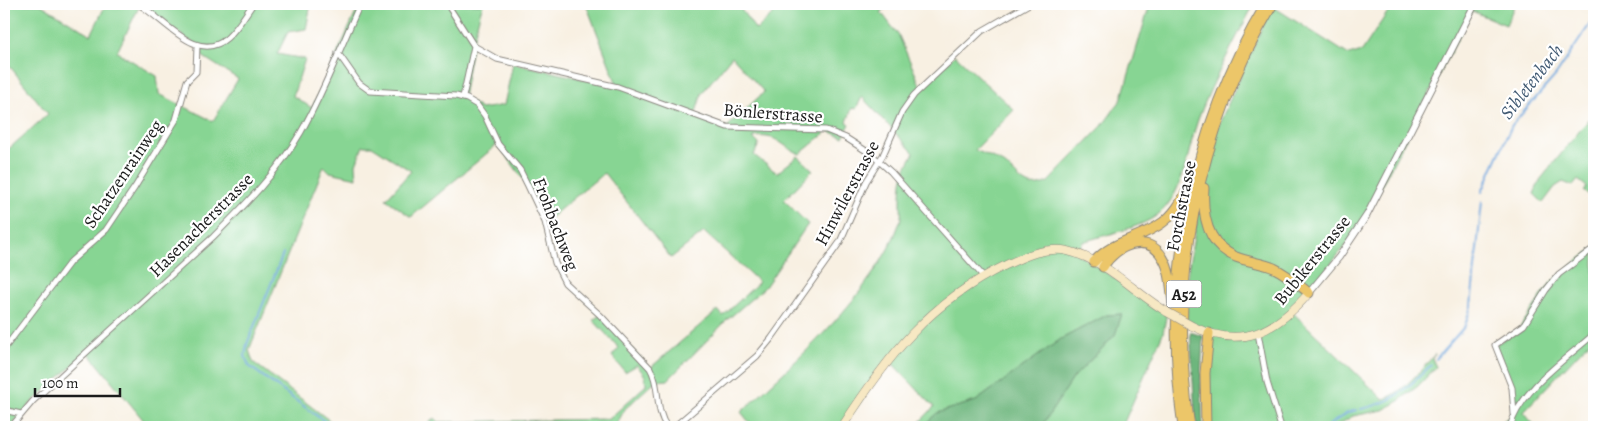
<svg xmlns="http://www.w3.org/2000/svg" width="1598" height="431" viewBox="0 0 1598 431" font-family="Alegreya,serif">
<style>
.green{fill:#87d593;stroke:#527858;fill-rule:evenodd}
.forest{fill:#6db67d;stroke:#44694c}
.lines{fill:none;stroke-linecap:round;stroke-linejoin:round}
.stream{stroke:#6ea6dd;stroke-width:2}
.minor-casing{stroke:#8a867f;stroke-width:7}
.tertiary-casing{stroke:#8a867f;stroke-width:8}
.secondary-casing{stroke:#8a867f;stroke-width:9}
.trunk-casing{stroke:#8a867f;stroke-width:11}
.minor{stroke:#fff;stroke-width:5}
.tertiary{stroke:#fff;stroke-width:6}
.secondary{stroke:#f7e8c3;stroke-width:8}
.trunk{stroke:#ecc669;stroke-width:9}
.secondary-bridge-casing{stroke:#8a867f;stroke-width:9;stroke-linecap:butt}
.secondary-bridge{stroke:#f7e8c3;stroke-width:8}
.labels{text-anchor:middle;stroke-width:4.5;stroke-linejoin:round;paint-order:stroke}
.shield{fill:#fff;stroke:#606060;stroke-width:1}
.shield-label{font-size:16px;font-weight:bold;fill:#1c1c1c}
.street-label{font-size:18px;fill:#1c1c1c;stroke:#fff}
.water-label{font-size:19px;font-style:italic;fill:#415a73;stroke:#fff}
</style>
<rect width="100%" height="100%" fill="#fff"/>
<filter id="ink" filterUnits="userSpaceOnUse"><feTurbulence type="fractalNoise" baseFrequency=".02" numOctaves="2"/><feDisplacementMap in="SourceGraphic" scale="10" xChannelSelector="R" yChannelSelector="G"/><feConvolveMatrix kernelMatrix="1 2 1 2 8 2 1 2 1" color-interpolation-filters="sRGB"/></filter>
<filter id="wash" filterUnits="userSpaceOnUse"><feTurbulence type="fractalNoise" baseFrequency=".0096" numOctaves="4" result="noise"/><feDisplacementMap in="SourceGraphic" scale="20" xChannelSelector="R" yChannelSelector="G"/><feGaussianBlur stdDeviation="1.12" result="paint"/><feColorMatrix in="noise" values="0 0 0 0 0 0 0 0 0 0 0 0 0 0 0 0 0 1.4 0 .05"/><feComposite in="paint" operator="in"/></filter>
<g filter="url(#wash)">
<rect width="100%" height="100%" fill="#f8f0e2"/>
<path class="green" d="M4,4H40L91,35L106,4H311L306,29L288,32L277,54L305,59L293,96L312,108L360,4H483C473,34 469,65 463,97L481,109L504,105L513,63L618,87L586,4H737L756,30L784,4H892L881,12L899,36L921,87L955,55L1014,110L975,150C984,154 996,158 1004,164C1022,178 1024,192 1048,182L1102,126L1121,100L1150,4H1254C1235,41 1214,78 1199,117C1188,147 1185,190 1161,212C1144,228 1106,234 1083,242L1076,253L1167,312L1163,333L1122,427H1041L1074,377L1115,335L1122,314L1107,315L1061,339L976,401L937,413L922,427H915L934,407L890,361L842,427H753L741,412C795,362 875,293 900,222C902,217 901,209 901,204C901,181 902,173 914,153L862,97L856,109L852,108L847,122L850,124L843,137L826,130L823,135L800,154C780,146 779,134 754,137V139L759,144L754,155L777,173L798,156L813,170L784,200L808,224L765,287L727,320L668,380L655,381L625,409L615,427H387L425,426L435,418L439,422L609,419L646,385L645,376L637,365L625,372L612,356L619,348L593,320L600,315L650,368L718,310L723,316L759,282L704,232L671,258L604,173L545,222L528,186L498,144L411,217L386,199L411,171L372,146H363L356,164L357,178L330,172L324,166L249,350L253,362L338,427H149L88,352L33,401L11,427H4V153L48,114L4,59ZM140,5L197,46L202,47V56L238,79L213,121L159,94L157,76L117,52ZM732,56L764,92L727,127L695,115L702,93Z
M1393,4H1515L1506,25L1472,11L1359,229L1292,312L1383,399C1401,395 1423,368 1435,354L1432,358L1436,367L1418,386L1396,403L1383,410L1353,416L1335,427H1214L1206,421L1209,333L1183,321L1184,292L1211,142L1272,6L1349,55L1362,51Z
M1594,113V204L1590,201L1592,197L1584,191L1587,187L1578,180L1573,186L1563,182L1555,187L1543,203L1534,194L1540,180Z
M1594,248V337L1523,412L1536,427H1493L1514,414L1512,388L1495,345L1518,330L1552,281Z"/>
<path class="forest" d="M1122,314L1115,335L1074,377L1041,427H922L937,413L976,401L1061,339L1107,315Z
M1190,332L1203,336L1201,380L1203,427H1197L1195,415Z"/>
<g class="lines">
<path class="stream" d="M1482,192L1512,125L1556,75L1594,18
M283,254L247,344L245,356L249,366L332,427
M1436,359L1465,326L1471,306L1482,201
M1361,409C1396,402 1407,388 1431,365
M1326,427L1347,413L1356,410"/>
</g>
</g>
<g filter="url(#ink)">
<g class="lines">
<defs>
<path id="minor" d="M138,4C164,18 197,65 227,38C238,28 245,15 253,4
M447,4L474,46L497,59L618,87L727,127L826,130L846,138L871,154L891,172L983,276
M338,53L359,83L370,91L456,96L467,99L477,105L485,116L498,144L520,170L528,186L545,222L555,263L565,283L600,315L650,368C661,386 654,409 667,427
M463,97L474,46
M1258,333L1267,382L1281,427
M4,349L70,262L106,230L135,187L176,120L187,81L196,72L197,46
M4,410L21,414
M1514,414L1512,388L1495,345L1524,325L1546,290L1559,274L1594,248
M11,427L33,401L213,237C245,205 278,172 301,132C324,92 341,46 360,4
M674,427L757,356L771,339L840,242L866,182L883,155L902,112L914,95L982,31L1029,4
M1510,427C1520,390 1566,359 1594,334"/>
<path id="tertiary" d="M1309,293L1339,257L1367,215L1475,4"/>
<path id="secondary" d="M1192,326C1242,350 1275,332 1309,293
M842,427C887,357 929,302 1006,265C1025,256 1046,246 1068,251C1106,260 1135,293 1167,312"/>
<path id="trunk" d="M1204,188C1202,216 1207,245 1236,257C1249,262 1262,263 1274,268C1287,274 1298,284 1309,293
M1094,262C1113,240 1140,239 1162,223C1175,214 1182,200 1190,186
M1103,267C1115,246 1148,231 1163,258C1171,271 1171,289 1173,304
M1183,427C1162,282 1190,130 1266,4
M1190,427C1167,282 1198,130 1273,4
M1206,427L1205,373L1209,333"/>
</defs>
<use href="#minor" class="minor-casing"/>
<use href="#tertiary" class="tertiary-casing"/>
<use href="#secondary" class="secondary-casing"/>
<use href="#trunk" class="trunk-casing"/>
<use href="#minor" class="minor"/>
<use href="#tertiary" class="tertiary"/>
<use href="#secondary" class="secondary"/>
<use href="#trunk" class="trunk"/>
<defs>
<path id="secondary-bridge" d="M1167,312L1192,326"/>
</defs>
<use href="#secondary-bridge" class="secondary-bridge-casing"/>
<use href="#secondary-bridge" class="secondary-bridge"/>
</g>
</g>
<g class="labels">
<rect class="shield" x="1166.5" y="280.5" width="35" height="27" rx="4"/>
<g class="shield-label">
<text x="1184" y="300">A52</text>
</g>
<g class="street-label">
<text transform="translate(773 113) rotate(4)" y="6">Bönlerstrasse</text>
<text transform="translate(123 174) rotate(-56)" y="6">Schatzenrainweg</text>
<text transform="translate(847 193) rotate(-62)" y="6">Hinwilerstrasse</text>
<text transform="translate(1181 206) rotate(-79)" y="6">Forchstrasse</text>
<text transform="translate(556 224) rotate(69)" y="6">Frohbachweg</text>
<text transform="translate(201 225) rotate(-45)" y="6">Hasenacherstrasse</text>
<text transform="translate(1312 260) rotate(-51)" y="6">Bubikerstrasse</text>
</g>
<g class="water-label">
<text transform="translate(1531 81) rotate(-52)" y="7">Sibletenbach</text>
</g>
</g>
<rect width="1598" height="431" fill="none" stroke="#fff" stroke-width="20"/>
<path d="M35 388v8h85v-8" fill="none" stroke="#1c1c1c" stroke-width="2.5"/>
<text x="42" y="388" font-size="15" fill="#1c1c1c" stroke="#ffffff" stroke-width="4" paint-order="stroke">100 m</text>
</svg>
